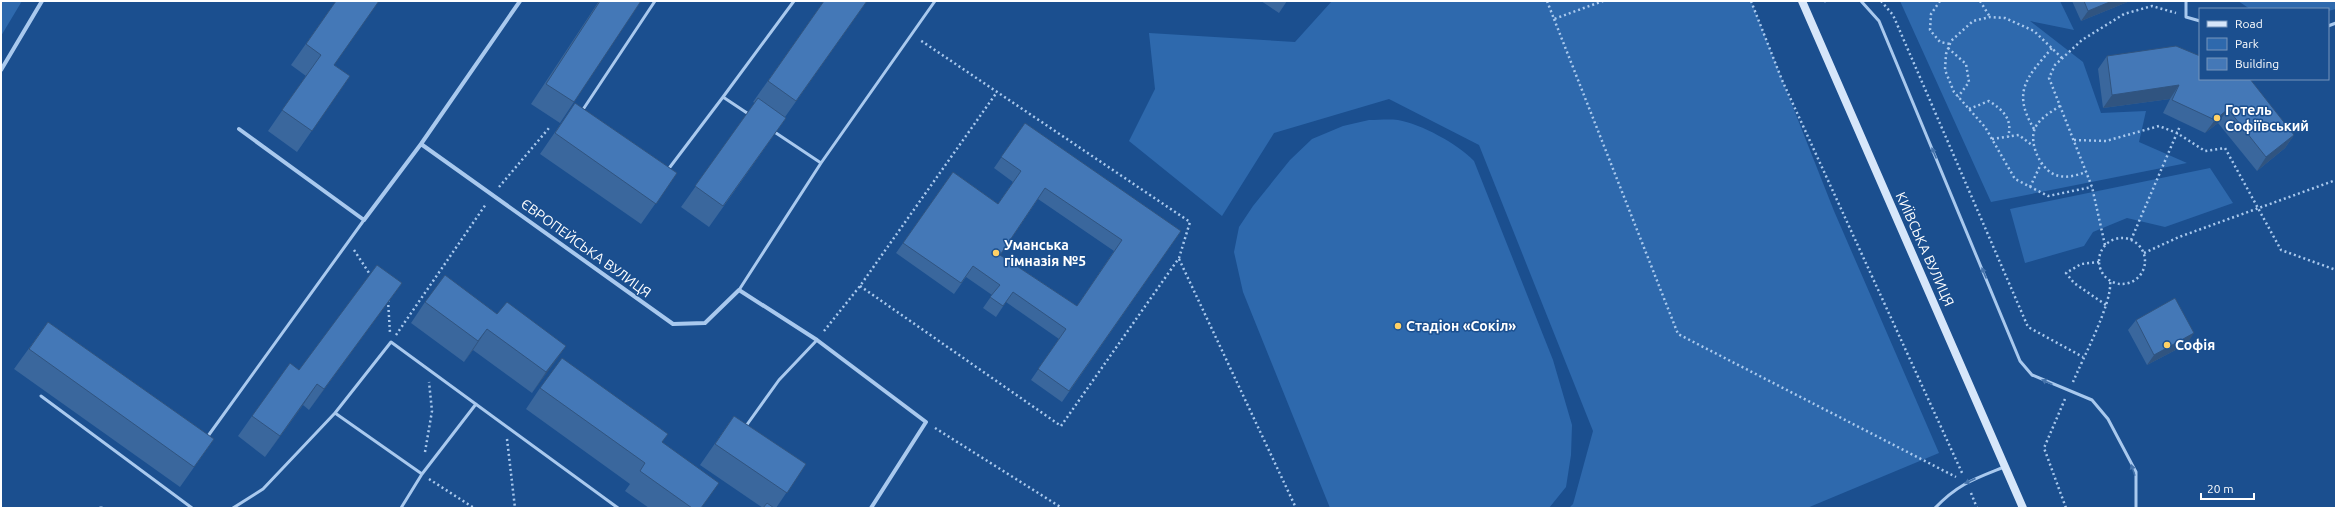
<svg xmlns="http://www.w3.org/2000/svg" width="2337" height="509" viewBox="0 0 2337 509" font-family="Ubuntu,sans-serif">
<style>
.green{fill:#2e69ad}
.lines{fill:none;stroke-linecap:round;stroke-linejoin:round}
.path{stroke:#a9c9ee;stroke-width:2.5;stroke-dasharray:2 3;stroke-linecap:butt}
.service{stroke:#a9c9ee;stroke-width:3}
.minor{stroke:#a9c9ee;stroke-width:4}
.secondary{stroke:#d6e6fa;stroke-width:8}
.wall{fill:#3a679d;fill-rule:evenodd}
.shaded-wall{fill:#305480}
.building{fill:#4478b7;stroke:#305480;fill-rule:evenodd}
.oneway{fill:#4674ac}
.poi-dot{fill:#ffd166;stroke:#1b4f8f;stroke-width:1.5}
.labels{text-anchor:middle;stroke-width:3;stroke-linejoin:round;paint-order:stroke}
.poi-label{font-size:14px;font-weight:bold;fill:#fff;stroke:#1b4f8f;text-anchor:start}
.street-label{font-size:14px;fill:#fff;stroke:#1b4f8f}
</style>
<rect width="100%" height="100%" fill="#1b4f8f"/>
<path class="green" d="M1,1H22L1,36Z
M1332,1H1751L1834,211L1939,453L1807,508H1569L1573,504L1593,431L1479,145L1389,99L1274,133L1222,216L1129,141L1155,89L1149,33L1295,42Z
M1900,1H2060L2074,30L2030,21L2083,62L2101,113L2146,111L2139,142L2187,163L1991,202Z
M2238,1H2336V9L2328,11V9H2250Z
M1369,120C1379,120 1388,119 1398,120C1421,124 1458,144 1474,161L1553,360L1572,425L1571,455L1566,487L1549,508H1330L1243,292L1234,252L1239,227L1253,206L1290,160L1312,139L1343,126Z
M2210,168L2233,203L2165,227L2127,218L2093,232L2084,246L2025,263L2010,209Z"/>
<g class="lines">
<path class="path" d="M1547,1L1554,19L1603,1
M1751,1L1782,80L1963,475
M1824,1H1827
M1881,1L1893,15L2028,327L2083,357
M1940,1L1931,14L1930,30L1940,42L1950,44
M1980,1L1990,17
M1554,19L1678,334L1956,477
M1948,48L1966,64L1969,82L1958,97
M2062,58L2034,31L2005,18L1990,17L1973,21L1951,41L1946,54L1945,70L1954,92L1985,127L2015,179L2048,196L2092,187
M2060,106C2051,112 2040,118 2035,128C2028,144 2042,173 2059,176C2068,178 2078,175 2086,172
M1969,109L1989,101C2003,110 2013,119 2008,137
M2034,129C2012,92 2026,78 2052,48
M1992,139L2019,135L2033,146
M2074,140L2106,141L2159,126L2177,133L2205,151L2225,148L2281,250L2336,270
M499,187L549,128
M2030,187L2041,164
M2099 261a23 23 0 1 1 46 0a23 23 0 1 1-46 0Z
M2131,240L2180,126
M2105,245L2092,187L2049,78L2055,65L2082,40L2124,14L2152,6L2176,13
M354,250L371,276
M2144,253L2179,237L2336,180
M1179,259L1296,508
M2099,262L2081,264L2066,273L2074,283L2106,305
M860,286L1061,426L1179,258L1190,222L920,40
M388,300L390,333
M824,331L860,286L997,92
M396,335L486,204
M2073,382C2082,360 2113,302 2110,281
M2065,399L2044,448L2066,508
M935,428L1062,508
M507,439L515,508
M425,452L432,411L429,382
M429,479L474,508
M1971,493L1977,508"/>
<path class="service" d="M1861,1L1879,21L2020,361L2032,375L2092,400L2108,419L2136,472V508
M2186,1V17L2200,21
M2328,26L2336,23
M723,97L794,1
M582,111L655,1
M773,131L821,163
M667,171L723,97L750,115
M739,290L821,163L935,1
M41,396L192,508
M335,413L391,342L618,508
M746,426L779,380L817,340
M208,436L364,220
M100,508H102
M233,508L263,489L335,413L422,474
M401,508L422,474L476,404
M1935,508C1958,484 1974,479 2004,467"/>
<path class="minor" d="M1,70L42,1
M239,129L364,220L421,144L520,1
M421,144L673,324L705,323L739,290L817,340L926,422L871,508"/>
<path class="secondary" d="M1802,1L2023,508"/>
</g>
<path class="wall" d="M336,1L334,65L350,76L297,152L268,131L306,76L291,65Z
M599,1H641L574,102L560,123L531,104Z
M824,1H867L785,117L786,118L709,227L681,207L755,103L753,102Z
M1261,1H1287L1279,13Z
M2072,1H2130L2081,21Z
M2107,56L2294,135L2285,148L2257,171L2218,123L2205,133L2163,113L2170,99L2103,108L2098,69Z
M575,103L677,173L641,224L540,154Z
M1025,123L1181,231L1062,402L1031,380L1059,339L1006,302L996,317L983,308L992,295L966,277L954,294L896,253L953,172L998,204L1013,182L994,168ZM1038,199L1114,251L1077,306L1000,255Z
M402,283L309,410L303,405L265,457L238,436L252,416L299,370Z
M425,302L497,314L566,346L532,393L473,350L464,362L411,323Z
M2136,320L2187,344L2147,365L2128,330Z
M48,322L214,439L180,487L14,369Z
M540,388L662,443L701,508H649L625,491L630,484L526,409Z
M734,416L806,464L776,508H763L700,465Z"/>
<path class="shaded-wall" d="M2112,1H2130L2081,21L2088,11Z
M2179,85L2170,99L2103,108L2112,95Z
M2228,109L2218,123L2205,133L2215,120Z
M2294,135L2285,148L2257,171L2266,157Z
M402,283L387,304L309,410L324,389Z
M487,329L473,350L464,362L478,341Z
M2194,333L2187,344L2147,365L2154,355Z
M566,346L552,366L532,393L546,372Z
M317,384L303,405L265,457L280,436Z"/>
<path class="building" d="M336,1H379L334,65L350,76L312,131L282,110L321,55L306,44Z
M600,1H641L574,102L546,84Z
M824,1H867L796,101L768,81Z
M2084,1H2112L2088,11Z
M2176,46L2200,56V79H2250L2294,135L2266,157L2228,109L2215,120L2172,100L2179,85L2112,95L2107,56Z
M758,98L786,118L723,206L695,186Z
M575,103L677,173L656,204L555,133Z
M1025,123L1181,231L1069,391L1038,369L1066,329L1013,292L1003,306L990,297L1000,285L973,266L961,283L903,243L953,172L998,204L1021,171L1001,157ZM1045,188L1122,240L1077,306L1000,255Z
M377,265L402,283L324,389L317,384L280,436L252,416L290,363L299,370Z
M445,275L497,314L507,302L566,346L546,372L487,329L478,341L425,302Z
M2175,298L2194,333L2154,355L2136,320Z
M48,322L214,439L194,467L29,349Z
M562,358L668,434L662,442L719,483L701,508H692L640,471L645,463L540,388Z
M734,416L806,464L787,493L715,444Z
M767,503L774,508H763Z"/>
<defs><path id="oneway-solid" d="M-6-.8H1V-3.2L6.5 0L1 3.2V.8H-6Z"/></defs>
<g class="oneway">
<use href="#oneway-solid" transform="translate(1934 153) rotate(-113)"/>
<use href="#oneway-solid" transform="translate(1984 273) rotate(-113)"/>
<use href="#oneway-solid" transform="translate(2047 382) rotate(-156)"/>
<use href="#oneway-solid" transform="translate(2133 470) rotate(-109)"/>
<use href="#oneway-solid" transform="translate(1970 481) rotate(156)"/>
</g>
<g class="poi-dot">
<circle cx="2217" cy="118" r="4"/>
<circle cx="996" cy="253" r="4"/>
<circle cx="1398" cy="326" r="4"/>
<circle cx="2167" cy="345" r="4"/>
</g>
<g class="labels">
<g class="poi-label">
<text x="2225" y="115">Готель<tspan x="2225" dy="16">Софіївський</tspan></text>
<text x="1004" y="250">Уманська<tspan x="1004" dy="16">гімназія №5</tspan></text>
<text x="1406" y="331">Стадіон «Сокіл»</text>
<text x="2175" y="350">Софія</text>
</g>
<g class="street-label">
<text transform="translate(586 248) rotate(36)" y="5">ЄВРОПЕЙСЬКА ВУЛИЦЯ</text>
<text transform="translate(1925 249) rotate(66)" y="5">КИЇВСЬКА ВУЛИЦЯ</text>
</g>
</g>
<rect width="2337" height="509" fill="none" stroke="#ffffff" stroke-width="4"/>
<rect x="2199" y="8" width="130" height="72" fill="#1b4f8f" stroke="#7695bc"/>
<rect x="2207" y="21" width="20" height="6" fill="#d6e6fa" stroke="#7695bc"/>
<text x="2235" y="28" font-size="12" fill="#ffffff">Road</text>
<rect x="2207" y="38" width="20" height="12" fill="#2e69ad" stroke="#7695bc"/>
<text x="2235" y="48" font-size="12" fill="#ffffff">Park</text>
<rect x="2207" y="58" width="20" height="12" fill="#4478b7" stroke="#7695bc"/>
<text x="2235" y="68" font-size="12" fill="#ffffff">Building</text>
<path d="M2201 493v6h53v-6" fill="none" stroke="#ffffff" stroke-width="2"/>
<text x="2207" y="493" font-size="12" fill="#ffffff" stroke="#1b4f8f" stroke-width="3" paint-order="stroke">20 m</text>
</svg>
